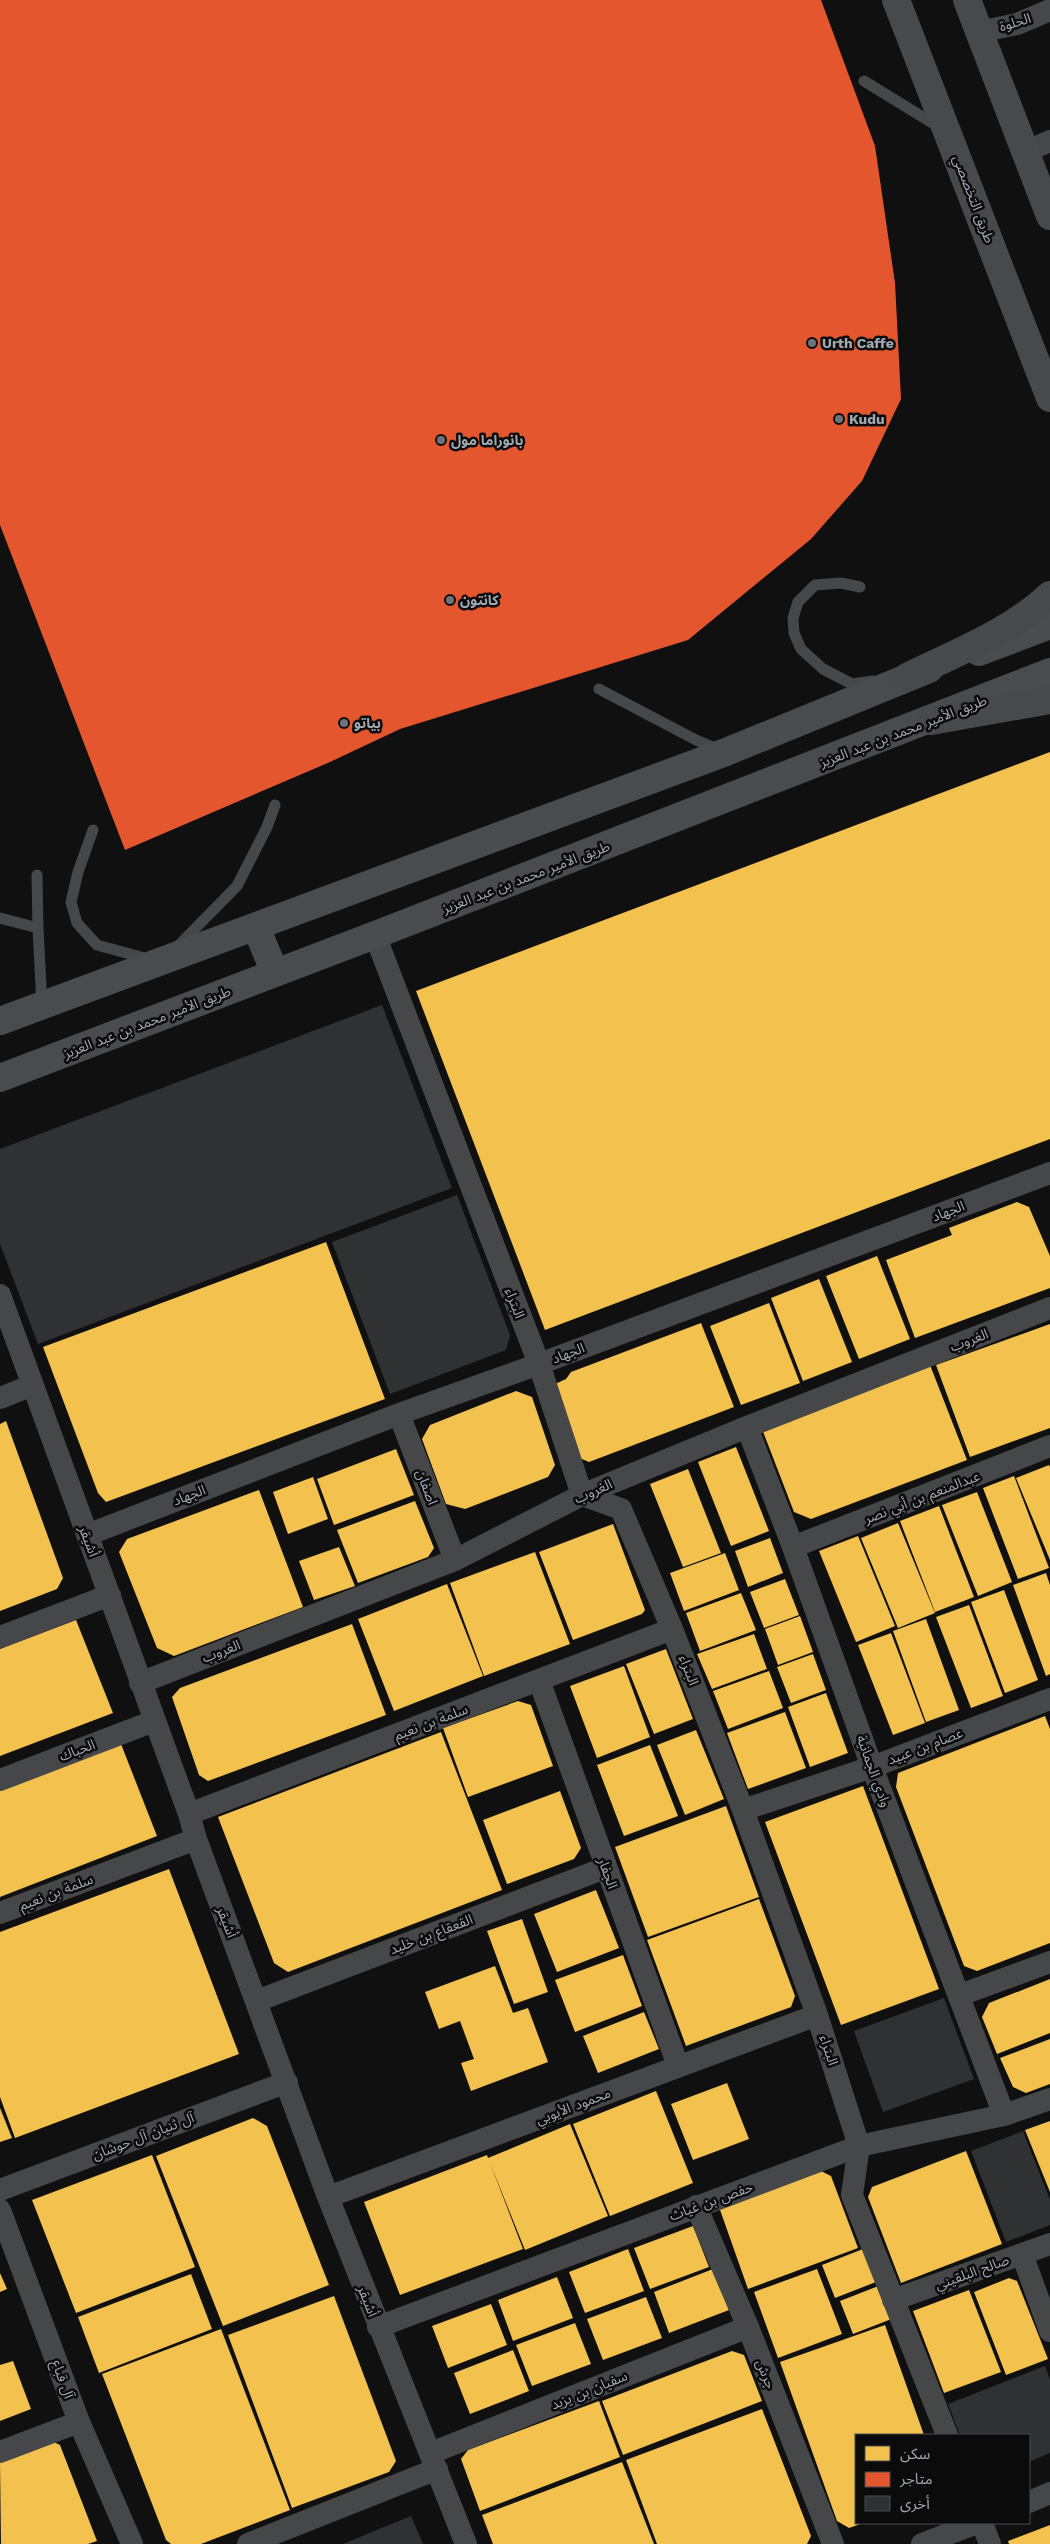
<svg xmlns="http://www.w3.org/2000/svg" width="1050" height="2544" viewBox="0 0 1050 2544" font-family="'Work Sans','Noto Sans Arabic',sans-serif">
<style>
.homes{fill:#f2c14e}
.shops{fill:#e4572e}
.building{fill:#303133}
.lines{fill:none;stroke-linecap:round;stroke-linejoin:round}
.lane{stroke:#454749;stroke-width:11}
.street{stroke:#454749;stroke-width:22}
.secondary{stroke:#494b4d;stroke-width:28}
.primary{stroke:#47494b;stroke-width:28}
.poi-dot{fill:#6e737a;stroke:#0b0b0c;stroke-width:2}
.labels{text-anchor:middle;stroke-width:5;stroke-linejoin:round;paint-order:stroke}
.street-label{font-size:14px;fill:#a0a9b2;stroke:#0b0b0c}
.poi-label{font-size:14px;font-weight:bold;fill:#a0a9b2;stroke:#0b0b0c;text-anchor:start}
</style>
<rect width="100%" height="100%" fill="#101011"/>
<path class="homes" d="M1050,752V1139L545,1330L416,991Z
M1017,1202L1029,1207L1050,1256V1288L915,1338L886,1260L952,1235L949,1228Z
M326,1242L385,1399L106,1502L98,1493L43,1347Z
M877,1256L910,1339L859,1359L826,1276Z
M819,1279L852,1362L803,1381L771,1298Z
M769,1303L800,1383L741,1405L710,1326Z
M701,1323L734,1407L589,1462L577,1457L553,1385L566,1379L571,1372Z
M1050,1324V1428L970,1457L936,1365Z
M930,1365L967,1460L811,1519L794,1512L762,1429Z
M516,1391L532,1397L555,1465L548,1477L465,1509L446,1504L422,1439L430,1425Z
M6,1421L63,1578L57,1589L0,1611V1424Z
M736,1447L769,1531L731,1546L698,1462Z
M396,1449L414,1495L334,1525L317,1479Z
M1049,1465L1050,1467V1560L1016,1478Z
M688,1469L721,1553L683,1567L650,1484Z
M1014,1476L1049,1568L1018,1579L983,1488Z
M313,1477L328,1519L288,1534L273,1492Z
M259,1490L303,1607L174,1656L157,1648L119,1552L127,1539Z
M977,1492L1012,1582L978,1596L942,1505Z
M415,1501L434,1548L428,1557L358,1583L337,1530Z
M939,1506L974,1597L935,1612L900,1521Z
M898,1523L935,1613L898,1628L861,1538Z
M613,1524L645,1610L642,1614L573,1640L539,1552Z
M858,1536L895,1626L856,1642L819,1551Z
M770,1538L783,1573L748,1587L735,1551Z
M339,1547L355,1586L314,1600L299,1561Z
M535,1552L570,1644L484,1676L450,1583Z
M725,1553L739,1590L684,1611L670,1573Z
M1046,1573L1050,1585V1674L1046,1676L1013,1585Z
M785,1579L799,1615L764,1628L750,1592Z
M447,1584L483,1676L394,1711L358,1619Z
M1004,1590L1038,1680L1005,1693L971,1602Z
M741,1593L756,1630L700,1651L686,1613Z
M969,1605L1003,1696L971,1708L936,1617Z
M800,1616L813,1652L778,1665L765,1629Z
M926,1619L959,1710L926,1722L893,1631Z
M76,1620L113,1713L0,1756V1649Z
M352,1624L386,1715L208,1781L199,1775L172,1697L180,1688Z
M891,1633L925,1723L893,1735L858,1645Z
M754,1634L767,1669L712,1689L697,1654Z
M666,1649L693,1719L654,1734L626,1664Z
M813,1654L826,1690L791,1703L777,1667Z
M624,1666L650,1737L597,1758L570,1686Z
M769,1671L783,1708L728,1729L713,1691Z
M826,1693L848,1753L810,1767L788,1707Z
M518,1701L531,1705L553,1766L468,1797L443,1728Z
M785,1712L806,1768L748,1789L727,1733Z
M1045,1716L1050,1729V1943L977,1971L964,1966L896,1787L898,1773Z
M696,1730L724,1799L685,1815L657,1745Z
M441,1732L502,1890L288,1972L274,1963L218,1817Z
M121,1744L157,1836L0,1897V1791Z
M650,1745L678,1816L624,1836L597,1765Z
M863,1786L939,1989L841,2025L765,1822Z
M560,1791L581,1848L574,1859L507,1884L483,1820Z
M726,1806L759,1897L648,1937L615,1847Z
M169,1869L239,2054L15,2138L0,2097V1932Z
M596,1890L619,1948L557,1972L534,1914Z
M759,1899L795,1996L791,2007L686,2046L647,1940Z
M522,1919L548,1992L514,2004L487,1931Z
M623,1955L642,2006L575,2032L555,1980Z
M495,1966L513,2013L528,2008L548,2062L471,2091L461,2063L474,2059L460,2021L439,2029L425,1992Z
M1050,1979V2033L997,2054L982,2017L989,2003Z
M644,2012L659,2049L598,2073L583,2036Z
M1050,2039V2084L1026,2093L1013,2087L1000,2058Z
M727,2083L749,2139L693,2160L671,2104Z
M656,2091L693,2183L610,2216L573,2124Z
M0,2108L12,2138L0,2142Z
M253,2118L267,2126L329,2285L223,2326L156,2156Z
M1050,2121V2192L1025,2130Z
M570,2124L608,2216L525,2250L490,2163L523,2249L400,2295L364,2202L487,2155L488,2158Z
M966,2151L1002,2244L901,2283L868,2197L872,2187Z
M152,2155L195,2267L76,2313L32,2200Z
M821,2171L831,2176L858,2248L748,2289L719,2207Z
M693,2226L709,2267L650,2289L634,2248Z
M628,2249L644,2291L585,2313L569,2272Z
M863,2249L876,2282L835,2298L822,2265Z
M713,2269L729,2310L669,2333L654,2292Z
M817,2269L842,2334L778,2358L754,2292Z
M0,2273L7,2289L0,2292Z
M191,2274L212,2329L99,2373L78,2317Z
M557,2277L573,2318L513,2341L498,2300Z
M1009,2278L1017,2281L1048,2359L1006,2375L974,2292Z
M881,2285L894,2318L853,2334L840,2301Z
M969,2290L1001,2372L944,2393L913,2311Z
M334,2296L396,2461L389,2472L292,2508L228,2335Z
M646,2297L662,2338L603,2360L587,2319Z
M491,2304L507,2345L448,2368L432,2326Z
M575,2323L591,2364L532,2386L516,2345Z
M885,2325L924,2435H856V2523H863L849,2528L837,2521L780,2362Z
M221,2329L290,2510L201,2544H171L166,2540L102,2374Z
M513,2350L529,2391L470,2414L454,2373Z
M732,2351L744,2355L762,2401L623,2455L602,2401Z
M13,2361L31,2409L0,2421V2365Z
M599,2401L620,2457L480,2511L461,2459L468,2450Z
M762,2409L811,2536L807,2544H657L626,2460Z
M52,2441L60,2445L97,2541L88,2544H1L0,2461Z
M622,2462L654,2544H493L482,2515Z
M1050,2525V2544H1009L1008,2541Z"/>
<path class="shops" d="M0,0H821L875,146L895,283L901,399L862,481L811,539L688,640L400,729L330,762L125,850L0,525Z"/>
<path class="building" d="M382,1005L452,1188L38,1344L0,1244V1149Z
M457,1195L510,1335L506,1350L390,1394L332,1242Z
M944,1998L974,2079L883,2112L854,2031Z
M1023,2131L1050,2200V2225L1006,2242L971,2151Z
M1045,2366L1050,2380V2453L1029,2462V2435H960L948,2404Z
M411,2516L423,2544H343Z"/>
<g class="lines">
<path class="lane" d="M864,81L939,127
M860,587L841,583L815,585L798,602L793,618L794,633L801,649L823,669L852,684L873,681
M599,689L696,740L720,750
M93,830L78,872L71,902L77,923L97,945L152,960
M37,875L38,928
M0,918L38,928L42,1006
M177,947L237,886L267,827L275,805"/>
<path class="street" d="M979,32L1017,24L1050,10
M1027,151L1050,141
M375,935L539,1364L582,1495
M0,1295L189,1814L196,1839L328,2197L466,2544
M0,1398L33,1385
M399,1414L455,1560
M747,1427L793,1547L872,1767L1004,2115
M582,1495L621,1509L672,1629L743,1810L817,2015L859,2146L852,2195L947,2435
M87,1535L399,1414L539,1364L1050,1173
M793,1547L1050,1446
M0,1637L110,1595
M539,1680L678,2066
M140,1683L455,1560L582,1495L747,1427L1050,1308
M0,1780L154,1721
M743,1810L872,1767L1050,1699
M189,1814L672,1629
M0,1913L196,1839
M960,1995L1050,1962
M257,2001L605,1868
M0,2190L287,2082
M328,2197L817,2015
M696,2206L748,2327L833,2544
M0,2210L79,2422L132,2544
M1022,2254L1050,2331
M893,2300L1050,2244
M378,2327L859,2146L1004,2115L1050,2099
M0,2452L79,2422
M431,2453L748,2327
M1029,2502L1050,2493
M982,2523L990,2544
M248,2544L437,2469
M922,2544L977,2523"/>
<path class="secondary" d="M979,652L1050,625
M256,927L275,973
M0,1021L726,752L929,669
M0,1078L375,935L1050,672"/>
<path class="primary" d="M896,0L1050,398
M967,0L1050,216
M907,677C955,653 1011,632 1050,595
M931,721L1050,700"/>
</g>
<g class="poi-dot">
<circle cx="812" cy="343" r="5"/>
<circle cx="839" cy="419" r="5"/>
<circle cx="441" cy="440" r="5"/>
<circle cx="450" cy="600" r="5"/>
<circle cx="344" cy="723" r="5"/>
</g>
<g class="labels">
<g class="street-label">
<text transform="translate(1015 22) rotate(-17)" y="5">الحلوة</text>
<text transform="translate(974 199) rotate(69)" y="5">طريق التخصصي</text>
<text transform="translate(903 731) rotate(-21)" y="5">طريق الأمير محمد بن عبد العزيز</text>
<text transform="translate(526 877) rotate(-21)" y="5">طريق الأمير محمد بن عبد العزيز</text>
<text transform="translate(147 1022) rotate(-21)" y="5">طريق الأمير محمد بن عبد العزيز</text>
<text transform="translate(948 1211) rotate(-21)" y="5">الجهاد</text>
<text transform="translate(515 1303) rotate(69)" y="5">البتراء</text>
<text transform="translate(969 1340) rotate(-21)" y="5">الغروب</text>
<text transform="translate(568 1353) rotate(-21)" y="5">الجهاد</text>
<text transform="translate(427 1487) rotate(69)" y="5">اصفان</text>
<text transform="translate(593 1491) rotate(-24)" y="5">الغروب</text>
<text transform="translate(189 1495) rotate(-21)" y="5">الجهاد</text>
<text transform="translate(922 1497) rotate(-21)" y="5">عبدالمنعم بن أبي نصر</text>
<text transform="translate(89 1541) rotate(70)" y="5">أشيقر</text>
<text transform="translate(221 1651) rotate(-21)" y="5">الغروب</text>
<text transform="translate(689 1670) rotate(69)" y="5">البتراء</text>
<text transform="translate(431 1722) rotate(-21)" y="5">سلمة بن نعيم</text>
<text transform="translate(925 1746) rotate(-21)" y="5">عصام بن عبيد</text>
<text transform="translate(77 1750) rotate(-21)" y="5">الحباك</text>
<text transform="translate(874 1771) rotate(70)" y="5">وادي الجمانية</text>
<text transform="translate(608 1873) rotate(70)" y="5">الجفار</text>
<text transform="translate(56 1892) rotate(-21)" y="5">سلمة بن نعيم</text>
<text transform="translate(227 1922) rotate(69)" y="5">أشيقر</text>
<text transform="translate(431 1934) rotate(-21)" y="5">القعقاع بن خليد</text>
<text transform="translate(829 2050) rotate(72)" y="5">البتراء</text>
<text transform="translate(573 2106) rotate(-21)" y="5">محمود الأيوبي</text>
<text transform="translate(143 2136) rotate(-21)" y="5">آل ثنيان آل حوشان</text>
<text transform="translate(711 2201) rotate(-20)" y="5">حفص بن غياث</text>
<text transform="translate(972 2272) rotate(-20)" y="5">صالح البلقيني</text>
<text transform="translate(368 2301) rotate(69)" y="5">أشيقر</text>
<text transform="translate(766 2374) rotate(68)" y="5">جرش</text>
<text transform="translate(63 2379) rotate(70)" y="5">آل قباع</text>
<text transform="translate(589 2390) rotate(-22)" y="5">سفيان بن يزيد</text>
</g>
<g class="poi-label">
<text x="822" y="348">Urth Caffe</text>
<text x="849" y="424">Kudu</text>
<text x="451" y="445">بانوراما مول</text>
<text x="460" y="605">كانتون</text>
<text x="354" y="728">بياتو</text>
</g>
</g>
<rect x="855" y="2434" width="175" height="90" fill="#0b0b0c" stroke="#474a4e"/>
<rect x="865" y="2446" width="25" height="15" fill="#f2c14e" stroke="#474a4e"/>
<text x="900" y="2459" font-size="15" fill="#a0a9b2">سكن</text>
<rect x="865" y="2472" width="25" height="15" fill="#e4572e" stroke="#474a4e"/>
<text x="900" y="2484" font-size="15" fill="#a0a9b2">متاجر</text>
<rect x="865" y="2496" width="25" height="15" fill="#303133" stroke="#474a4e"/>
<text x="900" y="2509" font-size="15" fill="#a0a9b2">أخرى</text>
</svg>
